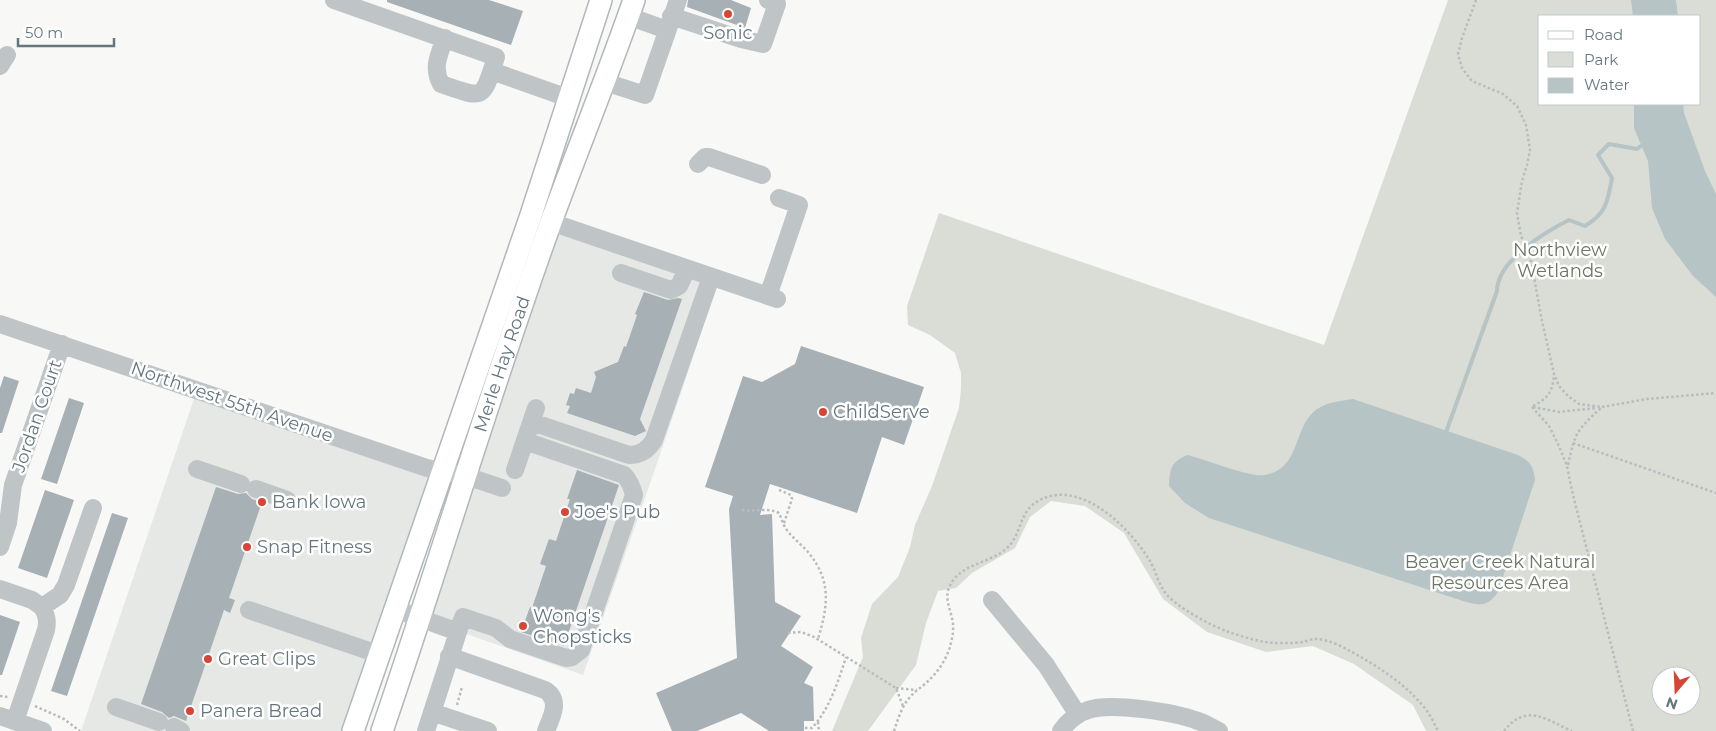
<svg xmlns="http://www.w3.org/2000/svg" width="1716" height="731" viewBox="0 0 1716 731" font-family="Montserrat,sans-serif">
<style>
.built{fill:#e6e8e6}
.green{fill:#d9ddd5;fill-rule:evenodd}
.water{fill:#b6c4c6}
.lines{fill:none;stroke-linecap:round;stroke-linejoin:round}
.stream{stroke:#b6c4c6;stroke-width:4}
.building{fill:#a7b0b4}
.major-casing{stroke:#b1b7ba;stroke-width:24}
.path{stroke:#b8bcbe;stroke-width:2.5;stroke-dasharray:2.5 2.5;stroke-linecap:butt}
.minor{stroke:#bfc5c7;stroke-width:18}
.major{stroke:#fff;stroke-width:21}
.poi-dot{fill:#d54638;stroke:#fff;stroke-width:2}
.labels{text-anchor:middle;stroke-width:5;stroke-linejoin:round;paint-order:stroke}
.poi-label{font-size:18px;fill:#65777e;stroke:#fff;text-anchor:start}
.park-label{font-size:18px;fill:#6a7764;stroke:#fff}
.street-label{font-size:18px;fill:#65777e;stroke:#fff}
</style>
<rect width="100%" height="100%" fill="#f8f8f6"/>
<path class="built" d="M551,222L719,280L653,475L583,675L421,618Z
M197,390L443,472L353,731H81Z"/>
<path class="green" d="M1448,0H1716V731H1426L1413,705L1354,664L1313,646L1266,652L1207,632L1163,599L1124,533L1085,506L1051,501L1030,517L1015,548L972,573L956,588L938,591L926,623L916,665L868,731H832L863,657L861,638L872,604L898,577L910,547L915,525L932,486L959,408L961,389V373L955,353L930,335L908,325L907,306L939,213L1324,345ZM1540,16H1700V104H1540ZM1661,676H1691V706H1661Z"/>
<path class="water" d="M1631,0H1676L1678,16H1633Z
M1634,104H1683L1684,113L1705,171L1716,194V297L1693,276L1665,239L1652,208L1648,161L1634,128Z
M1353,399L1518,455C1530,461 1534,467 1535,480L1498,592C1487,609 1477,605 1460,600L1209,518L1185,503L1169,486C1170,469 1170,463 1187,455C1205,459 1250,478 1265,475C1302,468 1292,427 1317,409C1328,402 1340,401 1353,399Z"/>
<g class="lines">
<path class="stream" d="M1445,435L1497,291C1497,261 1545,232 1569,220L1585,226C1606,214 1608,201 1612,178L1598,155L1609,144L1637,149L1645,143"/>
</g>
<path class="building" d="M387,0H489L523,11L511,45L387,2Z
M688,0H731L751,8L745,28L687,7Z
M644,292L668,300L678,298L682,299L640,419L646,431L635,436L567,413L570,406L566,405L570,393L574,394L576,388L591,393L596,377L594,372L618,362L624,346L626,347L637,315L635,314L637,309Z
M801,346L924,387L904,445L882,437L857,513L770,484L760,515L772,514L775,602L801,616L781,646L813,667L804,683L813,687L814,721H804V731H769L741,713L697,731H672L656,693L737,658L729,509L733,496L705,487L743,376L762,382L795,364Z
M4,376L19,381L2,433H0V388Z
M69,398L84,403L57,484L41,479Z
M577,470L619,485L564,646L521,632L530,607L532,608L546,566L540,564L549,539L556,541L570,499H567Z
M216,487L238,494L246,493L252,499L262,502L229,598L235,600L230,613L224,610L186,721L174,716L169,718L162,712L141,704Z
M45,490L74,500L47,578L18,568Z
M112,513L128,518L67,696L51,691Z
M0,615L20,622L2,675H0Z"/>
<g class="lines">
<defs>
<g id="major">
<path d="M353,731L531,215L601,0"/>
<path id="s1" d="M382,731C440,562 490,390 551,222C578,148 608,75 634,0"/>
</g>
</defs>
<use href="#major" class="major-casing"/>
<path class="path" d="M1476,0L1462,38L1458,54L1462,68L1472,81L1503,94L1517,106L1526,125L1530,150L1527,165L1522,181L1517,213L1521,236L1530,256L1542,321L1554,374L1559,386L1568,396L1579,404L1602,407
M1533,406C1548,398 1552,393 1554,376
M1532,407L1549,426L1558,444L1567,466L1572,491L1633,731
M1533,407L1559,412L1597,408
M1602,407L1647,399L1716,393
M1573,443L1716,493
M1568,465C1575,432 1577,430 1602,407
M779,490L791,495L792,499L784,523
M742,510C754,512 767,507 779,513C781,517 782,522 785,527C790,536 801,544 808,552C832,581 828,606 818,639
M788,633L801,632L814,637L835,650L896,688L903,706
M896,688L917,690
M0,696L8,697
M457,705L462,687
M35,706L64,719L80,731
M818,722L819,731
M805,728H812C830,708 838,682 846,657
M894,731C898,719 902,705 911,696C916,690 924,686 929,680C939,671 946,659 950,647C951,642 953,636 953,631C955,611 938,598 955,578C969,562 994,562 1009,546C1022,532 1019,512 1038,501C1080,477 1130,528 1150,561C1156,571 1159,587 1168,596C1179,608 1210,625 1226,631C1244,637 1263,644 1283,643C1290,643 1297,643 1303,642C1307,641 1311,639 1315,639C1328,639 1341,646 1352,652C1379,667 1404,683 1424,707C1430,714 1434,723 1438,731
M1504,731C1527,702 1546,720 1572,731"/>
<path class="minor" d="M334,0L496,57C482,101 485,99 441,84C432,67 439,55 445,38
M628,16L667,30
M671,16L741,39L763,44L777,4L768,0
M0,66L7,55
M492,71L568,98
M605,82L645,95L678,0
M698,164L705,157H709L762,175
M539,218L777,299
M621,273L671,290L679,286L687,269
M768,296L799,205L779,198
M0,324L427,468L466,476L502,488
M532,422L629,455C641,455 648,450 654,440L711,277
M197,469L241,484
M515,470L536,408
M256,489L287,500
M0,547L8,523L13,485L62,344
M0,589L32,600L42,607
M992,600L1046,665L1078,715
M395,609L458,632L462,620
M249,610L378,654
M463,617L496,628L510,639L566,658L572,657L581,650L634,495C632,487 630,481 624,475L525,441
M449,656L545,690C561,700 552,716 546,731
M116,707L159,722
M432,712L488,731
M0,716L43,731
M15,721L46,630C48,621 47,615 42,607L60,595L66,585L93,508
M174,727L181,731
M426,731L458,632
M1061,731C1068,721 1076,714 1088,710C1111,702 1174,712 1198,721C1205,723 1212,728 1219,731"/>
<use href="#major" class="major"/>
</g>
<g class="poi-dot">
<circle cx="728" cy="14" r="5"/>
<circle cx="823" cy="412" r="5"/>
<circle cx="262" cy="502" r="5"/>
<circle cx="565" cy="512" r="5"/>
<circle cx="247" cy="547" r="5"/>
<circle cx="523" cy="626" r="5"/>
<circle cx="208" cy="659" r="5"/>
<circle cx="190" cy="711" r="5"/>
</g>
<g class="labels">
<g class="poi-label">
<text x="728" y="39" text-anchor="middle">Sonic</text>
<text x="833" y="418">ChildServe</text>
<text x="272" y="508">Bank Iowa</text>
<text x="575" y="518">Joe's Pub</text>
<text x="257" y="553">Snap Fitness</text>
<text x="533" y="622">Wong's<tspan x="533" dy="21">Chopsticks</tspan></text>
<text x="218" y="665">Great Clips</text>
<text x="200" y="717">Panera Bread</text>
</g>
<g class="park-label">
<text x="1560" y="256">Northview<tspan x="1560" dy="21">Wetlands</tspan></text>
<text x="1500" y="568">Beaver Creek Natural<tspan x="1500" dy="21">Resources Area</tspan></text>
</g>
<g class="street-label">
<text dy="6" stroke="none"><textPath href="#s1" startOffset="386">Merle Hay Road</textPath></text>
<text transform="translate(232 402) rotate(19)" y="6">Northwest 55th Avenue</text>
<text transform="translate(37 416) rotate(-71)" y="6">Jordan Court</text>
</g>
</g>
<rect x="1538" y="15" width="162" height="90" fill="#ffffff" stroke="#c1c9cb"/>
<rect x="1548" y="31" width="25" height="8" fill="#ffffff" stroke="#c1c9cb"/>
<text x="1584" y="40" font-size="15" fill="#65777e">Road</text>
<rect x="1548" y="52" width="25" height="15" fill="#d9ddd5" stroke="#c1c9cb"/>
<text x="1584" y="65" font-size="15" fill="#65777e">Park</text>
<rect x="1548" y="78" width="25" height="15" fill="#b6c4c6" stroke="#c1c9cb"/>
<text x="1584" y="90" font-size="15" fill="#65777e">Water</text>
<g transform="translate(1676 691) rotate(199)"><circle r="24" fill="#ffffff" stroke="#c1c9cb"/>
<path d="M0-4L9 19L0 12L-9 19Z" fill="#d54638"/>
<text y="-8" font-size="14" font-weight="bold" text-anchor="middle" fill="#65777e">N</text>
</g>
<path d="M18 38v8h96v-8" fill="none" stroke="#65777e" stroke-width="2.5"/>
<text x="25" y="38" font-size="15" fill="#65777e" stroke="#ffffff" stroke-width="4" paint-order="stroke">50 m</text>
</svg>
